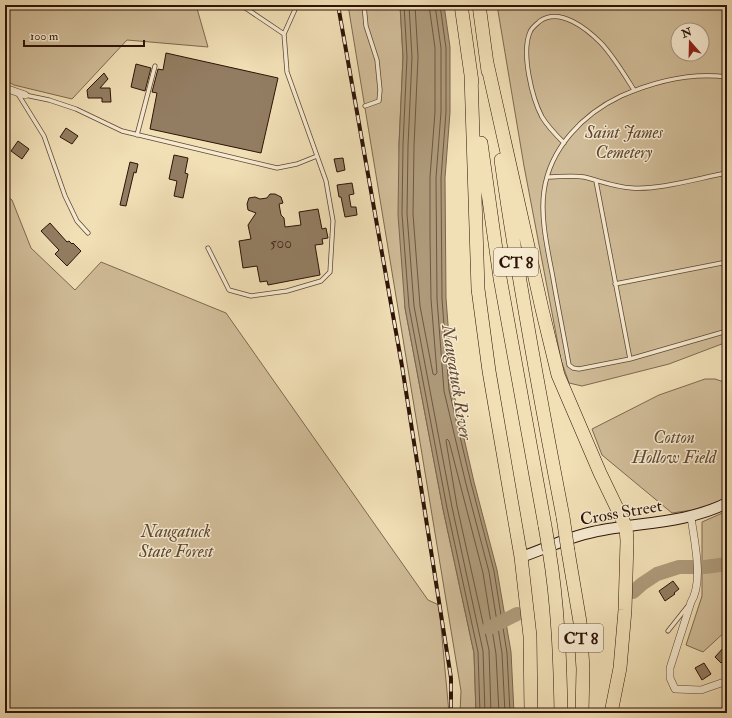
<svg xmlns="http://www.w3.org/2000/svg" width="732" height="718" viewBox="0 0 732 718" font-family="'IM FELL Double Pica',serif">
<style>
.green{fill:#d0bc98;stroke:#7e6850;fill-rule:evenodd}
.water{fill:#ae9a7a;stroke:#7a644c}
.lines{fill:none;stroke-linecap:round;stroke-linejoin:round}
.shore{stroke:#6e5640;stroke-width:1}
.river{stroke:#ae9a7a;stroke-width:14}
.building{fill:#937d62;stroke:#2d1307}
.lane-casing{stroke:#5e4633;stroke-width:5}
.street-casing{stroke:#5e4633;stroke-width:8}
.secondary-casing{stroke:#2d1307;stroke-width:12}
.highway-casing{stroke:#2d1307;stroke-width:14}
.lane{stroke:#f6ead0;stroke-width:3.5}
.street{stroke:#f6ead0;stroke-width:7}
.secondary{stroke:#f6ead0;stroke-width:10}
.highway{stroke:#f1dfb6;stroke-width:13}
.rail-casing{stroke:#2d1307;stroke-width:4}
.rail{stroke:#f6ead0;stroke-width:2.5;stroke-dasharray:8;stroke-linecap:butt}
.highway-bridge-casing{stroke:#2d1307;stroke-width:14;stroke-linecap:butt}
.highway-bridge{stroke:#f1dfb6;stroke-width:13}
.labels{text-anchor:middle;stroke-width:3;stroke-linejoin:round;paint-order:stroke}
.number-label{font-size:15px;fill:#462e1e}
.shield{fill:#f6ead0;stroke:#695443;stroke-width:1}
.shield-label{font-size:16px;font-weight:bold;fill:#2d1307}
.park-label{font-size:17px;font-style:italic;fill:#5e4632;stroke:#f6ead0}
.street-label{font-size:17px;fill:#2d1307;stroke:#f6ead0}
.water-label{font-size:18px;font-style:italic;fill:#614935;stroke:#f6ead0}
</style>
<rect width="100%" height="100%" fill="#f1dfb6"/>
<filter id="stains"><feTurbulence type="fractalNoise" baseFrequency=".005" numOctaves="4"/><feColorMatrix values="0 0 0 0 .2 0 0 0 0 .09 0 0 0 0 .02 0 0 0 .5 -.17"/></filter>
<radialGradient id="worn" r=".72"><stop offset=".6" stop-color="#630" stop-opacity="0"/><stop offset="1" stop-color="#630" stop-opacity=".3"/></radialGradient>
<path class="green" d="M5,5H196L208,47L127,40L72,99L14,85L5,80Z
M348,5H400L403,57L399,145L405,308L443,509L474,653L476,713H460L461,691Z
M497,5H727V342L669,364L582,386L569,383L561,360L524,166ZM678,30H702V54H678Z
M5,195L12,200L31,248L75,290L101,262L226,313L428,600L439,605L449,713H5Z
M705,379H715L727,383V499L692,510L672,513L602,455L592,429L659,395Z
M727,511V630L703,652L686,645L702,596V522Z"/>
<path class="water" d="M400,5H444L450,47V112L445,178L446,298L453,390L474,482L497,570L511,652L514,713H476L474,653L443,509L405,308L398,215L399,145L403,57Z"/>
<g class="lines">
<path class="shore" d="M404,5L407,57L403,145L402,214L409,307L447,508L478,652L480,713
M409,5L412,57L408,146L407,214L414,306L452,507L483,651L485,713
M415,5L418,57L414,146L413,214L420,306L433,374L435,375L437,373L431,299L430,237V177L435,112V48L429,5
M435,5L441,48V112L436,178L437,299L444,391L466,484L489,572L502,653L505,713
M440,5L446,48V112L441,178L442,299L449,390L471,483L494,571L507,653L510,713
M491,713L489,650L457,506L446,441L447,439L449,441L483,573L496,654L499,713"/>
<path class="river" d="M633,592L642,584L657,574L679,567H705L727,564
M489,628L517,614"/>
</g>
<path class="building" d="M166,53L278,78L261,153L150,129L157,93L152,92L158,69L163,70Z
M136,64L151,68L145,91L131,87Z
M104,73L108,79L100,88H110L111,102H102V98H88L87,90Z
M66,128L78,136L72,144L60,137Z
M18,141L29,149L22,159L11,151Z
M174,155L188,158L185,173L188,174L183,198L174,196L177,181L169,179Z
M343,158L345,170L337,172L334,159Z
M130,162L138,164L136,173L134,172L126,206L120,205Z
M352,183L354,194L349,195L351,207H356L357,215L345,217L341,197H339L337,185Z
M270,194H275L281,197L283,203L279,204L281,215L284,218L285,227L301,225L299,212L318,209L322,229L326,228L328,238L322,239L323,244L315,245L320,275L268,285L267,281L260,282L257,266L243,268L239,241L251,239L248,225L256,213L248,210L247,204L249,198L255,197L260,199L267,198Z
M50,223L67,242L69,241L72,244L73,243L81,251L67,266L55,254L59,250L41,231Z
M673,581L679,589L674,593L675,594L665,601L659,591Z
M724,647L727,650V658L721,663L715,657Z
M704,663L711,674L702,680L695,668Z"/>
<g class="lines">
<defs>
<path id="lane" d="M241,5L284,34
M364,5L366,26L377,60L380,90L379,101L365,106
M727,77C690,72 655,81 621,96C583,114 550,148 544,191C540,218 548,251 553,278C558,307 564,336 569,365L573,368L579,369L630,359L727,331
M18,94L44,136L65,196L77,221L88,233
M25,95L49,100L76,109L122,131L277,168L297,164L317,156
M137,135L155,66
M564,143C556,135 548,127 542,117C532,98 521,53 530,32C532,27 537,24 540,21C560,7 587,29 601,43C614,57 624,74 634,90
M547,177C559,177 572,175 584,177C601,181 614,187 632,188C660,190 699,178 727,173
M596,181L630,359
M208,248L229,290L251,296L287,291L321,281L330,272L333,221L326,181L287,72L284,34L297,5
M615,284L727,262
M668,631L687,607"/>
<path id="street" d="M5,88L25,95
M691,517C694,540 704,581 691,602L670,668V678L675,689L701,690L727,681"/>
<path id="secondary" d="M521,557C545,549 568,537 593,532C638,522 685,524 727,503"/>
<path id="highway" d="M461,5L472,82
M479,5L488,71
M487,63L542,309L558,375L600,473L626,527L627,541L625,610L620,668L611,713
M471,75L478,289L489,371L521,557L530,636L531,713
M481,143L500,278L545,526
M501,160C518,279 540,398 563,517
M549,550C558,604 560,659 561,713
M568,551L580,622L583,669L582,713"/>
</defs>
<use href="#lane" class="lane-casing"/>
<use href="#street" class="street-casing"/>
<use href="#secondary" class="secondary-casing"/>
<use href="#highway" class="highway-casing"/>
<use href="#lane" class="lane"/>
<use href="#street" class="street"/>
<use href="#secondary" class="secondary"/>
<use href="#highway" class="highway"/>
<defs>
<path id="rail" d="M338,5L402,366L451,678V713"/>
</defs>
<use href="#rail" class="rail-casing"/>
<use href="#rail" class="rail"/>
<defs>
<path id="highway-bridge" d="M563,517L568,551
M545,526L549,550"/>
</defs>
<use href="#highway-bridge" class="highway-bridge-casing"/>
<use href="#highway-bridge" class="highway-bridge"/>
</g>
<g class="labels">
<g class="number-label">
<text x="281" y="248">500</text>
</g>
<g class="shield">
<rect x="494" y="248" width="44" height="28" rx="3"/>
<rect x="559" y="624" width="44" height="28" rx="3"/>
</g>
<g class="shield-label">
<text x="516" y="268">CT 8</text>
<text x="581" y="644">CT 8</text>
</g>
<g class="park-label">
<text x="624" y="138">Saint James<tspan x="624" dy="20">Cemetery</tspan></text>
<text x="674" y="443">Cotton<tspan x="674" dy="20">Hollow Field</tspan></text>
<text x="176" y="537">Naugatuck<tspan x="176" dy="20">State Forest</tspan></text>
</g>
<g class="street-label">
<text transform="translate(621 512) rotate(-10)" y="6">Cross Street</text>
</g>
<g class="water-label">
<text transform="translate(457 382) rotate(81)" y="6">Naugatuck River</text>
</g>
</g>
<rect width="732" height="718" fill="none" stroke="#f1dfb6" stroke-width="20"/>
<rect x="6" y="6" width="720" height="706" fill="none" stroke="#2d1307" stroke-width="2"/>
<rect x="10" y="10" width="712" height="698" fill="none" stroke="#2d1307"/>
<g transform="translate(690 42) rotate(340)"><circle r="19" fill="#f6ead0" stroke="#a69480"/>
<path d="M0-3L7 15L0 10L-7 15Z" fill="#8f2418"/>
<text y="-6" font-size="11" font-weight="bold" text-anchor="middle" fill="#2d1307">N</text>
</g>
<path d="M24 40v6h120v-6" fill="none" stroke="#2d1307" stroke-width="2"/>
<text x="30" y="40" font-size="12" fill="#2d1307" stroke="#f6ead0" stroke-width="3" paint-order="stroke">100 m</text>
<rect width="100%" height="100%" filter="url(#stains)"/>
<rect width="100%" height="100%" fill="url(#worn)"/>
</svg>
